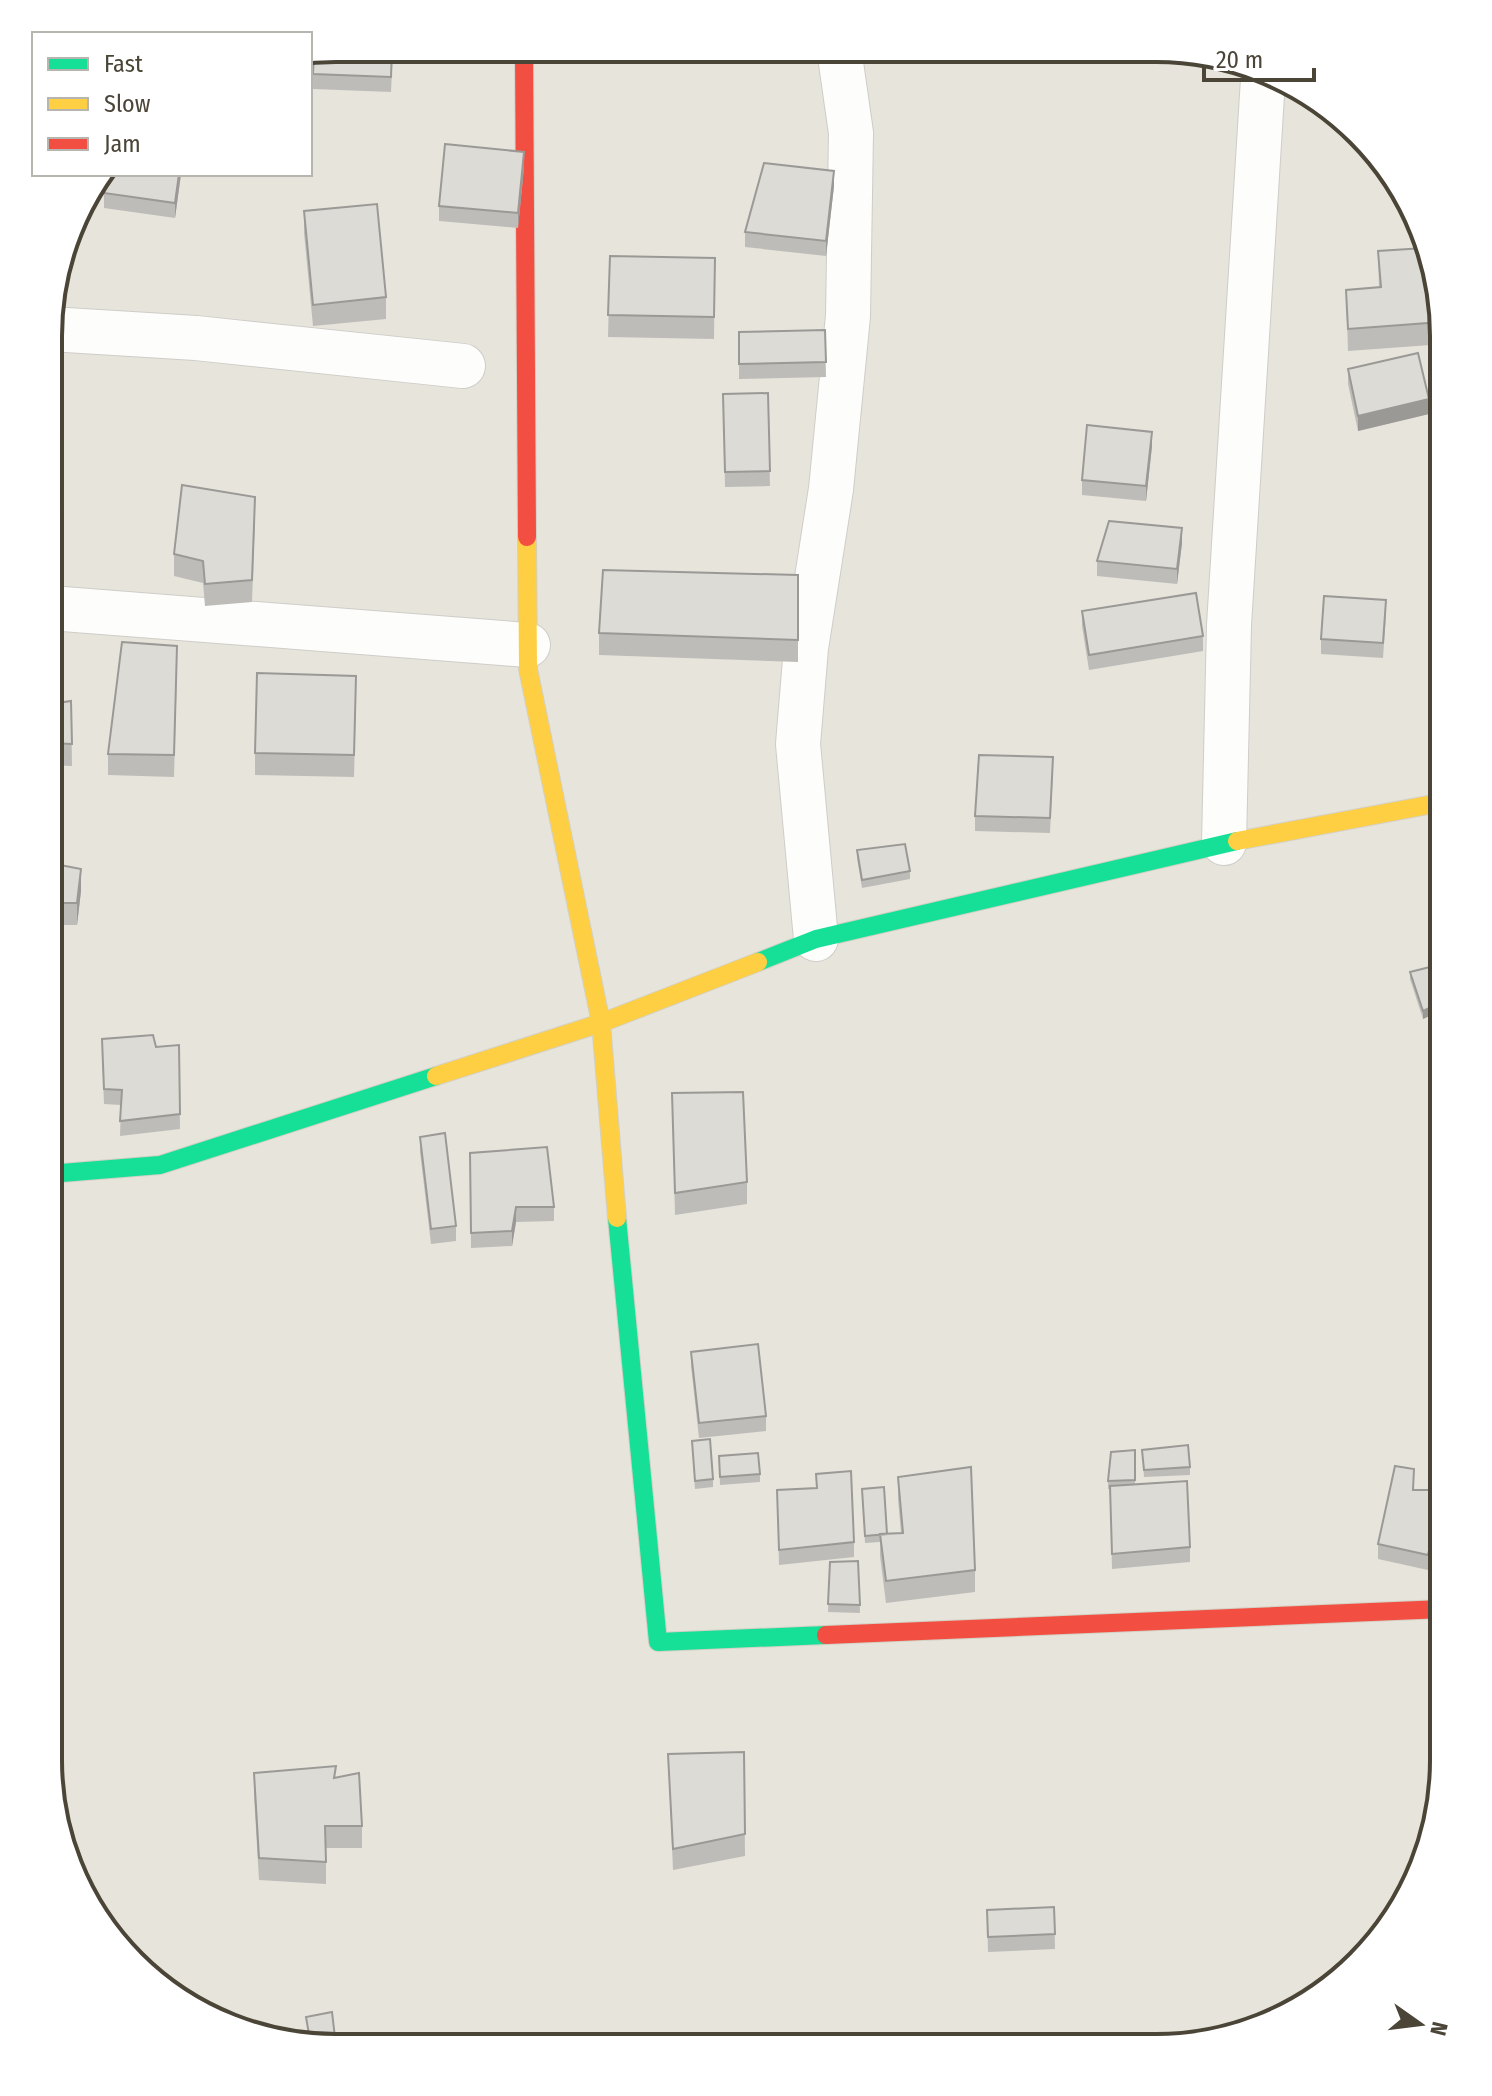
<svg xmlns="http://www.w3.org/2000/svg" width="1492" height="2096" viewBox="0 0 1492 2096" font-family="'Fira Sans Condensed',sans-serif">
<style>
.residential{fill:#e7e4db}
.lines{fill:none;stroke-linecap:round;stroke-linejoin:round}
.street-casing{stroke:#cfcdc8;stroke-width:46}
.fast-casing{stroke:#d3d0c4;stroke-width:20}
.slow-casing{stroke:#d3d0c4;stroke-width:20}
.jam-casing{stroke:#d3d0c4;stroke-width:20}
.street{stroke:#fdfdfc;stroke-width:44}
.fast{stroke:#16e098;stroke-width:18}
.slow{stroke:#ffcf43;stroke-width:18}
.jam{stroke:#f24e42;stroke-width:18}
.wall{fill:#bebcb8}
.shaded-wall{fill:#9b9996}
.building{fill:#dddbd6;stroke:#9b9996;stroke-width:2}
.rim{fill:none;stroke:#4b4538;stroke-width:4}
</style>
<rect width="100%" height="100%" fill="#f3f2ee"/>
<path class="residential" d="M336,48L1194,51L1331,107L1415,209L1444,335L1443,1780L1395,1921L1283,2019L1157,2048L299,2046L175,1999L77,1887L48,1761L51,298L86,192L101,174H310V52Z"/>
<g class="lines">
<defs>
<path id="street" d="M50,329L196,338L463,366
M50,608L528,645
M1224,843L1229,625L1263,79
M816,939L798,744L806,648L831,489L848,316L851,133L839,49"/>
<path id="fast" d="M758,962L816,939L1237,841
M49,1174L160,1165L436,1076
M617,1218L658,1642L826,1635"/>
<path id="slow" d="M527,537L528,669L601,1023L617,1218
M1237,841L1444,802
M436,1076L601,1023L758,962"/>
<path id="jam" d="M524,49L527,537
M826,1635L1443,1609"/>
</defs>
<use href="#street" class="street-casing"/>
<use href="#fast" class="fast-casing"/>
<use href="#slow" class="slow-casing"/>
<use href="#jam" class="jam-casing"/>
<use href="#street" class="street"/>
<use href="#fast" class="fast"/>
<use href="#slow" class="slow"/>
<use href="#jam" class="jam"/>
</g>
<path class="wall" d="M393,48L391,92L313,89V74Z
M614,49H671V60L615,64Z
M524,167L518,228L439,221V206Z
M181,174L175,218L104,208V193Z
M834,186L826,256L745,247V232Z
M304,211L386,297V319L313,326L304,233Z
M1424,248L1444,335V344L1348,351L1346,290L1379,288L1378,251Z
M610,256L715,258L714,339L608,337Z
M56,282V306H51V298Z
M825,330L826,377L739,379V332Z
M1348,369L1429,414L1358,431L1348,384Z
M768,393L770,486L725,487L723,394Z
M1152,446L1146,501L1082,495V480Z
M255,519L252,602L205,606L203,583L174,576V554Z
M1182,543L1177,584L1097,576V561Z
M798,575V662L599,655V633Z
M1082,611L1203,636V651L1089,670L1082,626Z
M1386,615L1383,658L1321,654V639Z
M177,668L174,777L108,775V754Z
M356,697L354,777L255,775V753Z
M71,701L72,766L50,765V704Z
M1053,771L1050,833L975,831V816Z
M857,850L910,871V879L862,888L857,858Z
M50,863L81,891L77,925H49Z
M1444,971V1009L1423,1019L1410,979V972Z
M179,1045L180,1129L120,1136L121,1105L104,1104L102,1054Z
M672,1093L747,1182V1204L675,1215Z
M420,1137L456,1226V1241L431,1244L420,1152Z
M470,1153L554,1207V1221L516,1222L512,1246L471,1248Z
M691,1352L766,1416V1431L699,1438L691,1366Z
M692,1441L713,1479V1487L695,1489Z
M1135,1450V1484L1190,1547V1562L1112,1569L1110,1489H1108V1481Z
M1142,1450L1190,1467V1475L1144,1477Z
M719,1456L760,1474V1482L720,1485Z
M898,1477L975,1570V1592L886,1603L880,1556V1542L865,1543L862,1489L887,1534L901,1533L898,1499Z
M777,1490L854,1542V1557L779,1565Z
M1414,1490L1443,1505L1428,1570L1378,1559V1544Z
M858,1561L860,1613L828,1612L830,1562Z
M744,1752L745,1856L673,1870L668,1754Z
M254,1773L336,1778L362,1826V1848H326V1884L259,1880L254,1795Z
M1054,1907L1055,1949L988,1952L987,1910Z"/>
<path class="shaded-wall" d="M524,152V167L518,228V213Z
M834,171V186L826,256V241Z
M179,174H181L175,218V203Z
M1429,399V414L1358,431V416Z
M1152,432V446L1146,501V486Z
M1182,528V543L1177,584V569Z
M81,869V891L77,925V903Z
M1444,1001V1009L1423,1019V1011Z
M516,1207V1222L512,1246V1231Z
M1443,1490V1505L1428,1570V1555Z"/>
<path class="building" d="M336,48H392L391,77L313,74L314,52Z
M445,144L524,152L518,213L439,206Z
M764,163L834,171L826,241L745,232Z
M106,174H179L175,203L104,193Z
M377,204L386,297L313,305L304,211Z
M1424,248L1441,322L1348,329L1346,290L1381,287L1378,251Z
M610,256L715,258L714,317L608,315Z
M825,330L826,362L739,364V332Z
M1418,353L1429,399L1358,416L1348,369Z
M768,393L770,471L725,472L723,394Z
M1087,425L1152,432L1146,486L1082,480Z
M182,485L255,497L252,580L205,584L203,561L174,554Z
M1109,521L1182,528L1177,569L1097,561Z
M603,570L798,575V640L599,633Z
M1196,593L1203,636L1089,655L1082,611Z
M1324,596L1386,600L1383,643L1321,639Z
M122,642L177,646L174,755L108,754Z
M257,673L356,676L354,755L255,753Z
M71,701L72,744L50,743V704Z
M979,755L1053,757L1050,818L975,816Z
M905,844L910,871L862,880L857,850Z
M50,863L81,869L77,903H49Z
M1442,964L1444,971V1001L1423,1011L1410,972Z
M153,1035L156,1047L179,1045L180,1114L120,1121L122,1090L104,1089L102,1039Z
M743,1092L747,1182L675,1193L672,1093Z
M445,1133L456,1226L431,1229L420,1137Z
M547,1147L554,1207H516L512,1231L471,1233L470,1153Z
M758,1344L766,1416L699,1423L691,1352Z
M710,1439L713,1479L695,1481L692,1441Z
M1188,1445L1190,1467L1144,1470L1142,1450Z
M1135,1450V1480L1108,1481L1111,1452Z
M758,1453L760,1474L720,1477L719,1456Z
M1395,1466L1414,1469L1413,1490H1443L1428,1555L1378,1544Z
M971,1467L975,1570L886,1581L880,1534L903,1533L898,1477Z
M851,1471L854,1542L779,1550L777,1490L817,1488L816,1474Z
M1187,1481L1190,1547L1112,1554L1110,1486Z
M884,1487L887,1534L865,1536L862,1489Z
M858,1561L860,1605L828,1604L830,1562Z
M744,1752L745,1834L673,1849L668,1754Z
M336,1766L334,1778L359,1773L362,1826H325L326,1862L259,1858L254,1773Z
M1054,1907L1055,1934L988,1937L987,1910Z
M332,2012L336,2046H311L306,2017Z"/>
<path d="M0 0H1492V2096H0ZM336 62H1156A274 274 0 0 1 1430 336V1760A274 274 0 0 1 1156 2034H336A274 274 0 0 1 62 1760V336A274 274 0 0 1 336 62Z" fill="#fff" fill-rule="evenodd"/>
<path class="rim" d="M336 62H1156A274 274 0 0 1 1430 336V1760A274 274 0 0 1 1156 2034H336A274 274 0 0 1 62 1760V336A274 274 0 0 1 336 62Z"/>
<rect x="32" y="32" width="280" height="144" fill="#ffffff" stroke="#b7b5af" stroke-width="2"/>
<rect x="48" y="58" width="40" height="12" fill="#16e098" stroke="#b7b5af" stroke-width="2"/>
<text x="104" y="72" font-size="24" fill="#4b4538">Fast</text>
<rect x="48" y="98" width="40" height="12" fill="#ffcf43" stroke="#b7b5af" stroke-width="2"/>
<text x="104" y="112" font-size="24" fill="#4b4538">Slow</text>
<rect x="48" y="138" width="40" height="12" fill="#f24e42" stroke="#b7b5af" stroke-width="2"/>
<text x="104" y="152" font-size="24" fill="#4b4538">Jam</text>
<g transform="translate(1420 2024) rotate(104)" stroke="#ffffff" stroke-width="6" paint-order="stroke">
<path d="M0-6L14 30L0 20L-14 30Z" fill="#4b4538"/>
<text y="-12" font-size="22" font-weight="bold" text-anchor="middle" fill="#4b4538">N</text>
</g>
<path d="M1204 68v12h110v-12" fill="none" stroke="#4b4538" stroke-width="4"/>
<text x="1216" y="68" font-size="24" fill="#4b4538" stroke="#ffffff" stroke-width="6" paint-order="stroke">20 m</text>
</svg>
